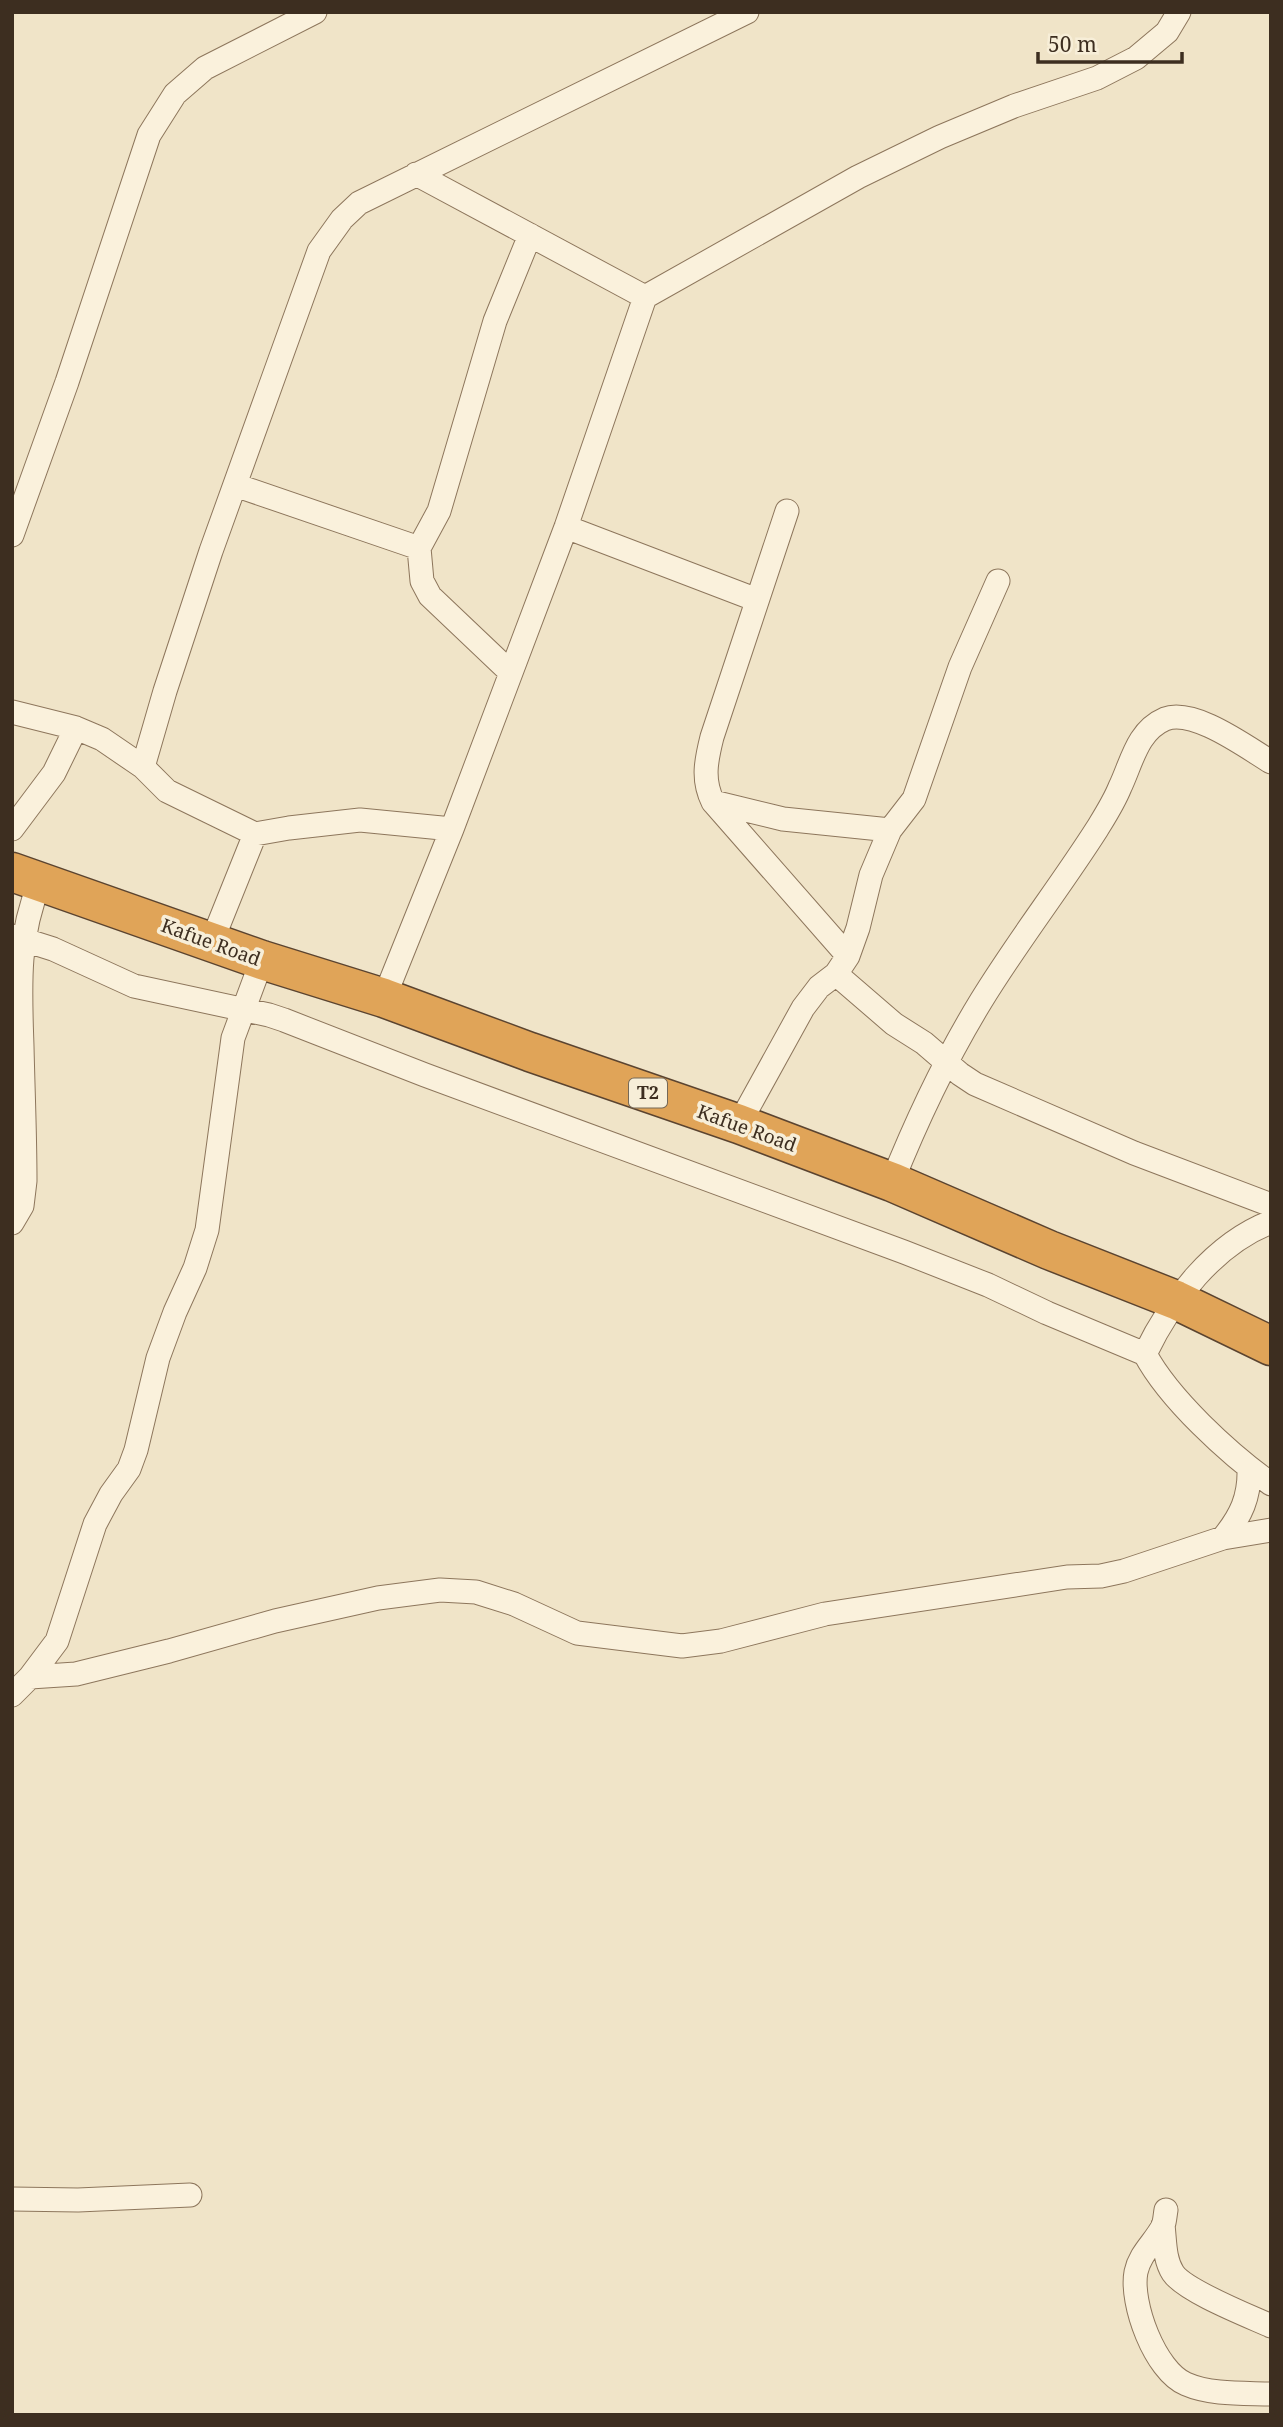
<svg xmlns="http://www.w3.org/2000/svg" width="1283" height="2427" viewBox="0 0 1283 2427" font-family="'Noto Serif',serif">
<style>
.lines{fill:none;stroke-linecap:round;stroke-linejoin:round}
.street-casing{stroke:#8d765c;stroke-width:25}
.highway-casing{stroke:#5b4430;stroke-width:41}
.street{stroke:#faf1dc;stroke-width:23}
.highway{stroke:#e0a458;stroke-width:38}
.labels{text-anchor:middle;stroke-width:7;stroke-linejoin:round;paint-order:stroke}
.shield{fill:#f7eed8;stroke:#756857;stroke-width:2}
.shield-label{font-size:18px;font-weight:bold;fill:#3d2e20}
.street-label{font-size:19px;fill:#3d2e20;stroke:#f7eed8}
</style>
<rect width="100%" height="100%" fill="#f0e4c8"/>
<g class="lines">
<defs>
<path id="street" d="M416,174L645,297
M235,485L419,548L439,511L495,321L530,235
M787,511L712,737C706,761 702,780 713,802L783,819L890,830
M566,527L757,600
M12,535L67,382L149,135L175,94L205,68L315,12
M419,548L422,581L430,596L510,672
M12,712L76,728L102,739L143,767L167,791L255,834L212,941
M143,767L165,691L211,551L319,251L342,219L359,203L747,12
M713,802L848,956
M12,829L54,773L76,728
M255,834L289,828L360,820L452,829
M12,936L53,949L134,986L269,1015L284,1020L425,1075L904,1252L988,1285L1047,1313L1145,1354
M836,974L894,1024L924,1043L960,1074L975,1084L1134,1153L1271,1205
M384,998L452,829L566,527L645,297L858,177L940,137L1014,106L1097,78L1136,58L1167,32L1179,12
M739,1124L803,1008L819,987L836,974L848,956L858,928L871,875L890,830L914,799L960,667L998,581
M892,1182C918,1117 945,1060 981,1001C1017,942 1060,887 1097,829C1105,816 1114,802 1120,787C1132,762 1137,731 1165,719C1194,708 1246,747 1271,762
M1271,1222C1214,1244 1171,1300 1145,1354C1169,1399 1229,1454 1271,1484
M12,1223L22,1206L25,1181C25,1136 23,1091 22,1046C20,987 17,938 40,882
M1223,1538C1241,1516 1250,1497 1249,1468
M30,1677L57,1641L95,1524L111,1494L129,1469L136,1450L158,1358L175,1312L195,1268L207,1230L233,1038L262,960
M12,1695L30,1677L76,1674L169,1651L275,1621L378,1598L440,1590L476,1592L514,1604L577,1633L682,1646L721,1641L825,1614L1067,1577L1101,1576L1124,1571L1223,1538L1271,1530
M12,2199L78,2200L190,2195
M1166,2210C1165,2215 1165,2221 1163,2226C1155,2242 1140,2253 1136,2272C1130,2303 1155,2371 1186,2384C1211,2395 1244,2393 1271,2394
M1163,2225C1165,2241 1164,2259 1173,2273C1185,2291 1249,2316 1271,2326"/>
<path id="highway" d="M12,872L262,960L384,998L530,1052L739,1124L892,1182L1049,1250L1176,1300L1271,1346"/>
</defs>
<use href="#street" class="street-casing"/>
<use href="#highway" class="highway-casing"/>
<use href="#street" class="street"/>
<use href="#highway" class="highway"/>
</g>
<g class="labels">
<rect class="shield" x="629" y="1078.5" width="38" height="29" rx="5"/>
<g class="shield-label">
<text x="648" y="1099">T2</text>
</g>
<g class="street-label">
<text transform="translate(211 942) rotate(20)" y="7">Kafue Road</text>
<text transform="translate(747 1128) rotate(20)" y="7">Kafue Road</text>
</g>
</g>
<rect width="1283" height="2427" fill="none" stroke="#3d2e20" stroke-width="28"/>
<path d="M1038 52v10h144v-10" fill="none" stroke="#3d2e20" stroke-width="3.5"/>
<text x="1048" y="52" font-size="21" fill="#3d2e20" stroke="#f7eed8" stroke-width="5" paint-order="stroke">50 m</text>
</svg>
